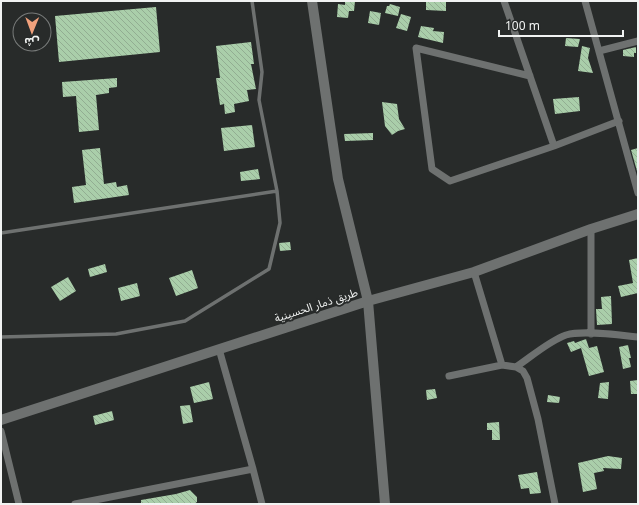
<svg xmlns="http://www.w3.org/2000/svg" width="639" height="505" viewBox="0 0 639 505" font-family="'Noto Sans','Noto Sans Arabic',sans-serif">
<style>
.building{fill:url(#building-back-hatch)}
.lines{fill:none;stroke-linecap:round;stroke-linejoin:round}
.lane{stroke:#6e7170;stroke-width:3.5}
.street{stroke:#6e7170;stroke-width:7}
.secondary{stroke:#6e7170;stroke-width:10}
.labels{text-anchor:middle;stroke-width:4;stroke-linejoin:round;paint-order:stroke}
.street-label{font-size:11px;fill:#f1f3f2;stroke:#282b2a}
</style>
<defs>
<pattern id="building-back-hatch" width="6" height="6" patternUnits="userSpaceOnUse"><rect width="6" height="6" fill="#aaceaa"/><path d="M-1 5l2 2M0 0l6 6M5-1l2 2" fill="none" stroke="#92ad92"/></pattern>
</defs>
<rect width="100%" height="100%" fill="#282b2a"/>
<path class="building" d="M345,1H355L354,11H349L348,18L337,17L338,4L345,5Z
M426,1H446V11L426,10Z
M390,4L400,7L398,16L385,13L387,6H389Z
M156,7L160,52L59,62L55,16Z
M370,11L381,13L379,25L368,23Z
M401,14L411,17L407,31L396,28Z
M421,26L434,28L433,31L444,32L443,43L418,37Z
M566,38L580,39L578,47L565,46Z
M251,42L254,64H251L256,89L247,90L249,101L234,104L235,112L225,114L224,104L220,105L216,78H220L216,46Z
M582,46L590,48L588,58L593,73L578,71Z
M636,47V53H634V57L623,56V50Z
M117,78V87L109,88V93L96,95L99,130L79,132L76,96L63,97L62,82Z
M579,97L580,111L555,114L553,99Z
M382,102L397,104L399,119L405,129L398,131L392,135L385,126Z
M252,125L255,147L224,151L221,128Z
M373,133V140L345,141L344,134Z
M100,148L104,184L116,182L117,187L127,185L129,195L74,203L72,187L86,185L82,150Z
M638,148V170L637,171L631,150Z
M258,169L260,179L241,181L240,172Z
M290,242L291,250L280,251L279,243Z
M638,258V293L621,297L618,286L633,283L629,260Z
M105,264L107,272L90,277L88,269Z
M192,270L198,288L176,296L169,278Z
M68,277L76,291L60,301L51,287Z
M137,283L140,296L121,301L118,288Z
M611,296L612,324L597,325L596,309H602L601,297Z
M586,339L589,348L597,346L604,372L589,376L581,348L571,352L567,343L574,341L575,343Z
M628,345L631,358H629L631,367L623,369L619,347Z
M638,380V394H631L630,381Z
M209,382L213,399L194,403L190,387Z
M609,382L608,399L598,398L600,383Z
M435,389L437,398L427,400L426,390Z
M548,395L560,397L559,403L547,402Z
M190,405L193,422L183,424L180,406Z
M112,411L114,420L95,425L93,416Z
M499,422L500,440H492V430H487V423Z
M608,456L622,458L621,469L603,468L604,471L594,473L597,489L583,492L578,463Z
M537,472L541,493L530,494L529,488L521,489L518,475Z
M190,490L197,497V502L194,504H141V500L176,494Z"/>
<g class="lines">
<path class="lane" d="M1,233L277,191
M1,337L116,334L185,321L269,269L280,223L277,191L259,100L262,72L252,1"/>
<path class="street" d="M504,1L554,146L619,121
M585,1L638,193
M599,51L638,41
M530,76L416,48L432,169L450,181L554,146
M591,229V334
M474,272L502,365
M516,367C531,357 549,341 566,335C583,330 619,335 638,337
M449,376L502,365L516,367L523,371L527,378L538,419L555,504
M1,431L19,504
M253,469L262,504
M75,504L253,469L219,349"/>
<path class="secondary" d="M312,1L338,179L368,301L385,504
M1,420L368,301L474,272L591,229L638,214"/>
</g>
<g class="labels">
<g class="street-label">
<text transform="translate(316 305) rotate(-18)" y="4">طريق ذمار الحسينية</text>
</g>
</g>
<rect width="639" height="505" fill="none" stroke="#f1f3f2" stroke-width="4"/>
<g transform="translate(32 32) rotate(181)"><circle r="19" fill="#282b2a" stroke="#787b7a"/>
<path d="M0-3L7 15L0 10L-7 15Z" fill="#f1a17c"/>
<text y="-6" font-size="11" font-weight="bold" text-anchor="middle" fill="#f1f3f2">ش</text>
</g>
<path d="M499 30v6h124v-6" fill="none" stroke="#f1f3f2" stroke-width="2"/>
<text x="505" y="30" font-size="12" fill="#f1f3f2" stroke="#282b2a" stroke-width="3" paint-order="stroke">100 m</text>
</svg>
